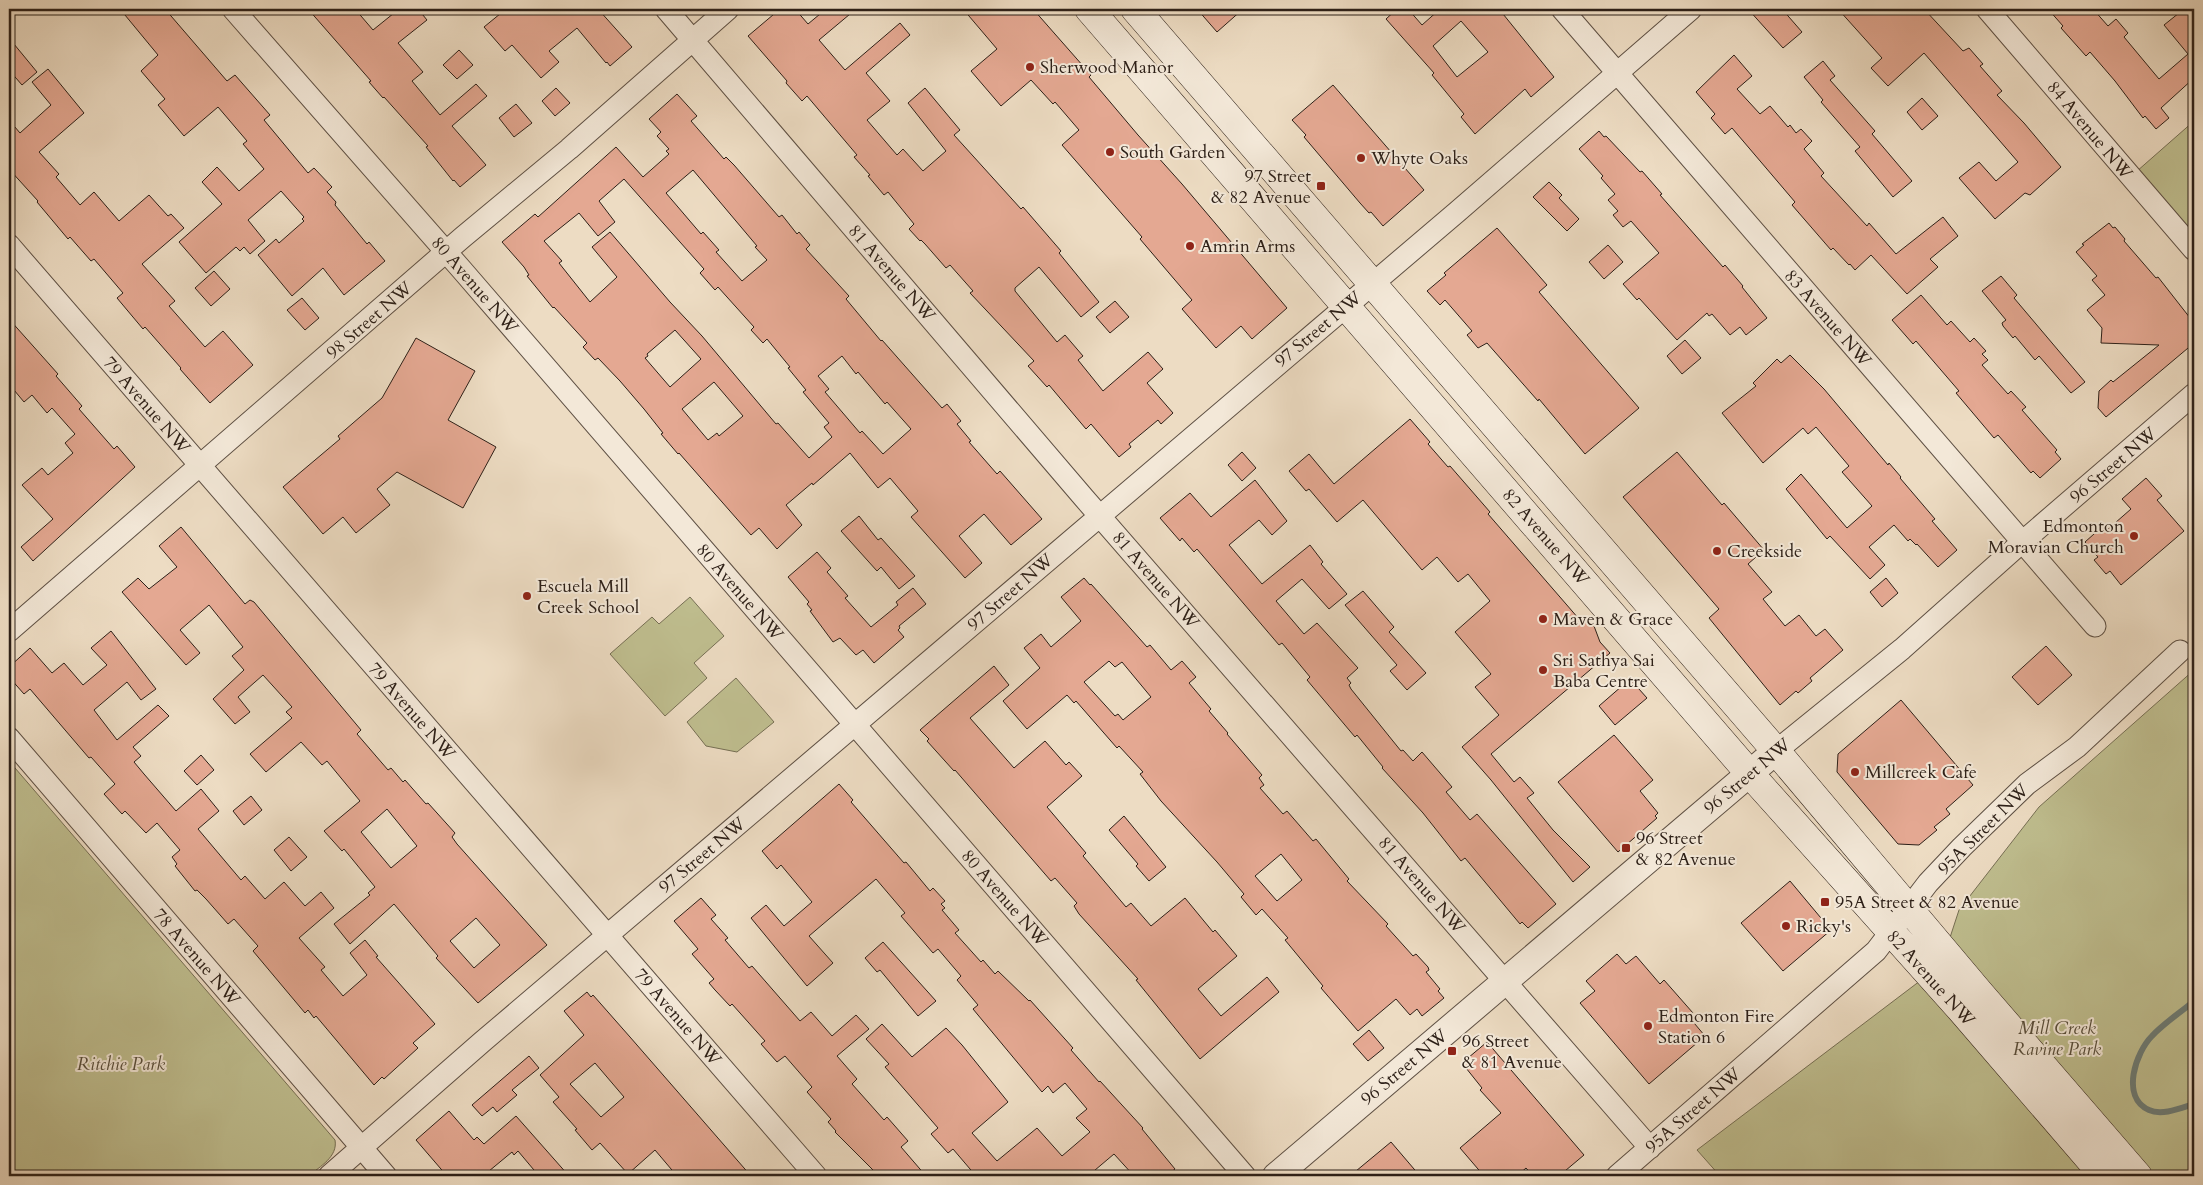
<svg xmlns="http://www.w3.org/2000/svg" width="2203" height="1185" viewBox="0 0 2203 1185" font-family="Cardo,serif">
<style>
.green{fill:#bfbe8f;stroke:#766f54}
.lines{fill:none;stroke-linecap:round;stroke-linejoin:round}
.stream{stroke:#6e7d77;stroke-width:6}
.building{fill:#e4a892;stroke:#2d2018;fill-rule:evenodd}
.minor-casing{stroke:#5d4f43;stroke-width:23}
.tertiary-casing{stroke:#5d4f43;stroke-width:28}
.secondary-casing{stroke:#2d2018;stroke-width:29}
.minor{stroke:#f3e8d8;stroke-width:21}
.tertiary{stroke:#f3e8d8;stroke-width:26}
.secondary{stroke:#f3e8d8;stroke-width:28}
.poi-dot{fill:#8f2418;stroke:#f3e8d8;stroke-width:2}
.labels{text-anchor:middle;stroke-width:4;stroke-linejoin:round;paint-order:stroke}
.poi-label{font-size:18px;fill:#2d2018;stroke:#f3e8d8;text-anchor:start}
.street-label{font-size:18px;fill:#2d2018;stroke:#f3e8d8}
.park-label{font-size:18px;font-style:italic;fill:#594f3c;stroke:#f3e8d8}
</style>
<rect width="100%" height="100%" fill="#eddcc3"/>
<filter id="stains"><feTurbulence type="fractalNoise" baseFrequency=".004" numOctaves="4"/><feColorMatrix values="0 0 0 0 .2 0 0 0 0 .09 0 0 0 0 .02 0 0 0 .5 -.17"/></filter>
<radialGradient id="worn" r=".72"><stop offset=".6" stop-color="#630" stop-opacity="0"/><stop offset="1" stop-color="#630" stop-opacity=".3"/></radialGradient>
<path class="green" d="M2194,121V252L2128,179Z
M690,597L724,636L694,663L707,678L665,716L610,654L652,617L659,624Z
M2194,670V1176H1720L1697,1150L1941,965L1959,910L2039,807Z
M736,678L774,722L737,752L706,746L687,722Z
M9,761L335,1140C338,1157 320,1166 309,1176H9Z"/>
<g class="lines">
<path class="stream" d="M2194,1001C2180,1013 2164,1023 2152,1036C2136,1052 2120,1097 2149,1110C2162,1116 2181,1108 2194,1104"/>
</g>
<path class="building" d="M120,9H165L227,81L235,75L270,115L264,120L308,173L314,168L332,187L327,192L336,202L335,205L367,244L369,242L385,261L344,295L323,268L292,296L258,255L276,239L279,243L304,221L302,219L304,217L281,191L248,220L265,241L250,254L244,247L240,251L236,247L206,273L179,242L222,204L202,182L217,167L239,191L264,169L243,144L247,141L218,107L184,136L158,105L165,99L141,71L158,55Z
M308,9H355L373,30L399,9H418L427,20L398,43L423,72L412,81L440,115L476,84L487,96L452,126L486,165L460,187L454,180L453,181L426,147L428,146L384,97L383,98L369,82L371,81Z
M506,9H598L632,47L610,66L607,62L606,63L577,28L549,51L559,62L541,78L512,45L505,51L484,27Z
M780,9H795L808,24L826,9H856L819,40L845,70L900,23L910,35L866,73L890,101L867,120L897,155L903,149L923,171L946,151L908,103L925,88L960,130L954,135L1021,209L1023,207L1061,251L1059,253L1099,302L1081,317L1039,267L1015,288V291L1057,342L1065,335L1083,356L1078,360L1103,391L1148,352L1163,369L1147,383L1173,413L1161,424L1158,420L1129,444L1131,447L1119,457L1091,424L1086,429L1049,385L1047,387L1028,366L1034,361L970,293L973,291L950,265L946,268L925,244L921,240L920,241L909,229L914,224L888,192L884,195L868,176L870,175L854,157L857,155L807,96L802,101L786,83L787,81L748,36Z
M963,9H1033L1091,75L1089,77L1138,135L1182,184L1287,308L1252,339L1241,326L1216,348L1182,309L1192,300L1140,239L1142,237L1062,145L1079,130L1055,102L1053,104L1031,80L1001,106L971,71L997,49Z
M1197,9H1243L1217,32Z
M1397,9H1408L1422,25L1440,9H1499L1554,77L1531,97L1525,89L1475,134L1461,117L1464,114L1432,75L1434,73L1386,19ZM1461,21L1488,52L1457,77L1433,46Z
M1748,9H1782L1802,32L1783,48Z
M1838,9H1924L1963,51L1969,48L1983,64L1980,66L2002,91L1997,95L2024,123L2061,167L2030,195L2025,193L1995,219L1959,178L1979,162L1996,181L2018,162L1924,53L1888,86L1871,68L1882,58Z
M2048,9H2093L2108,26L2116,19L2128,33L2124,37L2159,79L2188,54L2164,25L2184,9L2194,22V78L2161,108L2169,118L2156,129L2145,116L2143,118L2115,81L2090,52L2086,56L2061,28L2063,26Z
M9,38L37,72L22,85L9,70Z
M459,50L473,65L457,79L443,65Z
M1734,55L1752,76L1737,89L1760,114L1770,106L1788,127L1790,125L1796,133L1801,129L1812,141L1804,149L1824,173L1821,176L1867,226L1869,223L1896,254L1943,217L1958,236L1930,259L1938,267L1907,294L1871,255L1855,270L1850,264L1849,265L1833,248L1831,250L1792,205L1795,202L1732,128L1725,134L1711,118L1715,114L1696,92Z
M1823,61L1835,76L1830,80L1875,131L1872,134L1912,181L1893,197L1855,151L1860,147L1821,102L1823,100L1804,77Z
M48,69L84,113L39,152L59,174L56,177L80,205L94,192L119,221L149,195L168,216L171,214L184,228L142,264L175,301L169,306L205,347L223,331L253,365L210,403L180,369L181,368L145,327L143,329L117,298L123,293L94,259L91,261L70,237L68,239L37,202L38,201L9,169V120L20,133L51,105L32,82Z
M1333,85L1424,190L1383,226L1371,212L1369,213L1360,203L1304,137L1306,135L1292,120Z
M556,88L570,103L555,116L542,101Z
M677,94L697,116L691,121L724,159L726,157L734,165L779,217L782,215L797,234L799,232L810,245L806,249L849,296L846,299L881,341L882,340L942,408L947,404L961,421L957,424L971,441L969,442L997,474L1000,471L1042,519L1011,545L984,514L959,536L982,563L965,578L911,517L918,511L890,478L878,488L850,453L813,485L812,483L786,505L802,525L777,549L759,528L751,535L679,453L678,454L661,434L663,433L644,409L620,381L598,358L595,360L583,347L587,343L554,307L553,308L527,276L529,275L524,267L502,242L535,214L538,217L616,147L643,177L669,154L666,151L669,149L657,136L661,132L649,119ZM693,170L757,246L755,247L767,260L742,281L716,252L719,250L703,232L701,234L666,193ZM624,179L704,269L700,273L715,290L718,287L754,327L751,330L763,343L767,339L790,367L788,368L806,390L803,392L829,423L824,427L832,437L809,458L778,423L776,424L702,336L670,302L610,232L592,247L617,277L590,302L559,263L562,261L544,241L579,213L598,236L615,222L599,201ZM675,330L701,359L670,387L645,358L648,356L647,354ZM842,356L856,374L858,372L885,404L887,402L911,429L883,454L862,431L860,433L825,392L829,389L818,376ZM714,382L743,416L719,436L717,433L708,440L682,409Z
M1922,98L1938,116L1922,130L1907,112Z
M516,104L532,123L514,137L499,118Z
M1599,131L1604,137L1606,136L1640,172L1642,171L1662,194L1660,195L1723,267L1725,265L1743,286L1742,287L1767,318L1746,335L1740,327L1730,335L1712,314L1709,316L1707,313L1677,340L1639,298L1637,300L1623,284L1659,253L1631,221L1623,227L1613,215L1618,211L1608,200L1615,194L1601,178L1603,176L1579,149Z
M1549,182L1562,195L1559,198L1579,219L1567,231L1533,197Z
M2109,223L2113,228L2115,227L2125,239L2124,241L2156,278L2158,277L2194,323V343L2106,417L2098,408L2099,391L2111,380L2113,382L2159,345L2101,343L2102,328L2087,310L2105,295L2092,280L2097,276L2076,252L2084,245L2082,244Z
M1497,228L1547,285L1539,292L1639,408L1585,454L1539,399L1538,401L1487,343L1478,348L1467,335L1472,331L1445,300L1440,305L1427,291L1446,275L1444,273Z
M1608,245L1623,262L1604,279L1589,262Z
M214,271L230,289L211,306L195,288Z
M2001,276L2017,295L2014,298L2085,382L2071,393L2039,356L2035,360L2015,336L2013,338L2003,326L2002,323L2006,320L1982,291Z
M1921,295L1947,325L1951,321L1970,342L1974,338L1986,351L1982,354L1988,360L1982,365L2008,394L2011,391L2026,407L2022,410L2057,450L2055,452L2061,459L2040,478L2033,471L2031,473L1998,435L1994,438L1956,393L1959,391L1916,341L1913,344L1892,320Z
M302,298L319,318L305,330L287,310Z
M1115,301L1129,317L1110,333L1096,317Z
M9,319L58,374L56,376L82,406L79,409L114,449L117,446L135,467L33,561L21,547L53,519L22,485L42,468L48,475L73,453L65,443L75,434L52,408L47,413L32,395L24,402L9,384Z
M416,338L475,371L448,420L496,447L463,508L397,472L377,489L390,505L356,533L343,517L323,534L283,487L340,439L338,436L382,398Z
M1685,340L1701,358L1682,374L1667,356Z
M1790,355L1824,389L1888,465L1889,463L1901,477L1900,478L1935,519L1932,521L1957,550L1938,567L1917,544L1916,545L1910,539L1908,541L1894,525L1869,547L1885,565L1870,579L1830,536L1827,539L1786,489L1801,474L1847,528L1872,506L1842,472L1849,466L1816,427L1808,434L1803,428L1763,463L1722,413L1756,386L1753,383L1777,359L1781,363Z
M1410,419L1430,442L1428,444L1448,467L1450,466L1490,512L1488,514L1579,619L1588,621L1594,626L1600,642L1610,653L1491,754L1514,782L1520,777L1534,793L1527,798L1553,830L1590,867L1573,882L1491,780L1462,747L1499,715L1475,687L1491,674L1455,632L1490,601L1468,574L1458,582L1437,557L1422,570L1363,500L1337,522L1309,489L1306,491L1289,471L1309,454L1334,484Z
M1242,452L1256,468L1242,481L1228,465Z
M1677,452L1722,505L1724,503L1764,550L1748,564L1772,592L1763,599L1785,626L1799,615L1816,636L1825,629L1843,650L1810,678L1812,681L1798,693L1796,691L1780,705L1709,618L1719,609L1623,497Z
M2146,478L2162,496L2157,500L2184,531L2121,585L2110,571L2106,574L2094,560L2098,557L2085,542L2103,526L2107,530L2131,509L2122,499Z
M1255,480L1287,521L1272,535L1259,520L1229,545L1262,584L1310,545L1323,562L1321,564L1347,594L1329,609L1302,579L1276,601L1304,634L1317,623L1358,668L1347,678L1351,683L1349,685L1351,689L1401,751L1403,750L1413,761L1422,752L1452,787L1446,792L1470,820L1477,814L1556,904L1528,928L1522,922L1520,924L1465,858L1461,861L1423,813L1382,768L1383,767L1357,735L1355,737L1307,680L1310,677L1282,643L1279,645L1197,549L1194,552L1182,538L1180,541L1160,518L1190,493L1211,517Z
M859,516L878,540L881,538L915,576L899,589L881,567L877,571L841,531Z
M181,527L245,604L250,600L254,602L361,730L357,734L388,770L391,768L403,782L405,780L426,804L428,803L455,833L452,837L457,844L547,945L478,1003L436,958L438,956L394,904L350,944L334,924L370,895L368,893L375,887L344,849L342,851L324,831L360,801L327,761L322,765L301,742L266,772L250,754L292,718L286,712L292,707L263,675L238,697L250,712L235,724L213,699L244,670L232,656L243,647L209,605L180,630L200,653L186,665L122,592L138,578L149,589L177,567L159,546ZM387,809L417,846L391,868L361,832ZM476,918L500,945L474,968L450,941Z
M817,552L831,568L827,572L848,596L845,598L871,627L898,605L896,602L913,588L926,604L899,626L900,628L898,630L904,637L874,663L863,650L856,655L840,638L833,642L810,611L812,610L807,604L809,602L788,577Z
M1084,578L1090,585L1091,584L1147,647L1150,645L1171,670L1182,661L1196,677L1189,683L1211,709L1209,711L1228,733L1227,734L1262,775L1259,778L1264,785L1260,788L1283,814L1287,811L1313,841L1316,839L1349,879L1347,881L1388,924L1386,926L1413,956L1416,954L1428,967L1429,970L1426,972L1440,989L1438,991L1444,998L1422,1016L1417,1009L1410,1015L1396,999L1358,1031L1321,988L1323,986L1285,940L1288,938L1262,909L1256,915L1241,897L1244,894L1217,862L1161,801L1140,774L1143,772L1119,746L1117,748L1076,701L1074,703L1067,695L1027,729L1003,701L1040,668L1024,648L1041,634L1051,647L1081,621L1061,597ZM1109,661L1115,667L1122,662L1151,697L1123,720L1118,714L1115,716L1084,682ZM1281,854L1302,880L1277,901L1255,876Z
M1886,578L1898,593L1882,607L1870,592Z
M1363,591L1394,627L1389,632L1426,673L1407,690L1390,671L1397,665L1345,605Z
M111,631L156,689L141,700L127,682L94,710L117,740L158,705L169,716L133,747L141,756L134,762L144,774L176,811L201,789L219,811L198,829L241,880L245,876L265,899L284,882L305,906L321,892L334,908L299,938L325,967L321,970L343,996L367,975L350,953L365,940L378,956L376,957L435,1024L413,1043L418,1048L384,1079L382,1077L374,1085L316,1016L314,1018L308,1010L305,1013L253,951L258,946L234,919L228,924L206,899L197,890L195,891L175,866L177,864L172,857L180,850L157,823L146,833L125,811L122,814L104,794L115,784L91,757L89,758L30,689L24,694L9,677V667L30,648L52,673L64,663L83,685L107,665L91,648Z
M2046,646L2072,675L2038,705L2012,677Z
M994,666L1009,685L970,718L1014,768L1045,741L1066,765L1069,762L1082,776L1047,807L1086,853L1083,856L1126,907L1131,903L1151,926L1185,898L1213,932L1215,930L1237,956L1198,989L1221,1016L1267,977L1279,992L1200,1059L1136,980L1138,979L1079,914L1074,906L1077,903L1055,878L1051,881L955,770L954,771L927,741L929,739L920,730Z
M1630,679L1647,698L1615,725L1599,706Z
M1901,700L1973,785L1946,809L1950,814L1934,827L1937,830L1919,845L1898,844L1837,772L1838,754Z
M1614,735L1653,780L1640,791L1658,813L1655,816L1657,818L1618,852L1558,782Z
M201,755L214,770L197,785L184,771Z
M839,784L853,800L851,802L904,863L906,862L930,891L933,888L945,901L941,904L945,908L942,910L959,930L955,933L981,962L983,960L995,974L998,971L1029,1001L1030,1000L1073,1048L1071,1050L1099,1082L1100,1081L1143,1128L1142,1129L1175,1169L1166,1176H1134L1114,1154L1088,1176H976L953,1149L948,1153L931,1134L938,1128L885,1067L889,1064L866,1039L882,1024L912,1057L946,1028L962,1045L1008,1102L972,1133L997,1161L1037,1128L1062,1156L1090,1132L1076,1118L1087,1109L1065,1083L1053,1093L1048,1086L1042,1092L973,1009L978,1005L957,980L961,976L938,949L933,953L901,916L905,913L876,879L809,936L833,963L807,986L751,918L766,905L784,926L812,902L781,865L777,869L762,851Z
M251,796L262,810L244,825L233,811Z
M1124,816L1166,867L1149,881L1136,866L1138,864L1109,830Z
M289,837L307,857L291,871L274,850Z
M1790,881L1831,930L1783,971L1741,923Z
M701,898L716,915L711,919L728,938L725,940L749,968L752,966L800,1021L811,1012L832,1036L856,1015L869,1029L837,1056L857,1079L852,1084L884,1120L887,1117L908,1141L901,1147L926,1176H879L835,1132L836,1131L828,1122L831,1119L807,1092L812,1087L785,1056L777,1062L761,1044L765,1041L732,1004L730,1006L715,990L709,983L714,979L692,954L698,949L674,921Z
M883,942L936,1001L918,1016L880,970L877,972L865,958Z
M1617,954L1626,964L1636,956L1660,984L1664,980L1693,1013L1689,1017L1705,1036L1649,1084L1580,1003L1595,991L1586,981Z
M587,992L591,997L593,995L630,1037L751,1176H677L655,1150L628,1174L600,1143L592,1150L575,1130L577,1129L553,1102L559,1097L540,1075L584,1035L564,1011ZM595,1063L624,1097L601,1117L570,1084Z
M1369,1030L1384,1048L1368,1061L1353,1044Z
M1487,1042L1584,1155L1559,1176H1533L1526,1168L1517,1176H1484L1460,1148L1501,1113L1480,1090L1482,1088L1462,1063Z
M529,1056L539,1068L512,1090L517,1095L497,1112L493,1107L482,1116L472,1105Z
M449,1111L474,1140L477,1137L484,1144L516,1116L569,1176H539L518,1151L514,1155L512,1152L483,1176H447L416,1140Z
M1391,1142L1420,1176H1350Z"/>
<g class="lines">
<defs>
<path id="minor" d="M233,9L462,270L1245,1176
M666,9L1084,498L1650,1148
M1562,9L2095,626
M1987,9L2194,250
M9,245L816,1176
M9,631L463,237L569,149L728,9
M9,738L386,1176
M1776,751L1902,649L2021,543L2194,394
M329,1176L482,1042L1457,212L1691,9
M1617,1176L1876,951L1928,883L1962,847L2027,784L2077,747L2180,651"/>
<path id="tertiary" d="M1276,1176L1776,751"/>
<path id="secondary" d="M1089,9L1750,774L1961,1010L2104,1176
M1135,9L1776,751L1979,992L2138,1176"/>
</defs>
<use href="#minor" class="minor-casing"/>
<use href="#tertiary" class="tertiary-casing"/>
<use href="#secondary" class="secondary-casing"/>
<use href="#minor" class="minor"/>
<use href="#tertiary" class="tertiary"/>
<use href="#secondary" class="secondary"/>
</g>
<g class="poi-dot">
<circle cx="1030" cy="67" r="5"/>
<circle cx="1110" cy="152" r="5"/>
<circle cx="1361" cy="158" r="5"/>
<rect x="1316" y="181" width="10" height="10" rx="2.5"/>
<circle cx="1190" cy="246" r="5"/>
<circle cx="2134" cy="536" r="5"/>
<circle cx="1717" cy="551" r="5"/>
<circle cx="527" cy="596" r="5"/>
<circle cx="1543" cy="619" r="5"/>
<circle cx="1543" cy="670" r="5"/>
<circle cx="1855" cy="772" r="5"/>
<rect x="1621" y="843" width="10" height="10" rx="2.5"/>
<rect x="1820" y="897" width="10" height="10" rx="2.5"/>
<circle cx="1786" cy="926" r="5"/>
<circle cx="1648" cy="1026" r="5"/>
<rect x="1447" y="1046" width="10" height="10" rx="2.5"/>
</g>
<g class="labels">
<g class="poi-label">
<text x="1040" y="73">Sherwood Manor</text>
<text x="1120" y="158">South Garden</text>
<text x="1371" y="164">Whyte Oaks</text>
<text x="1311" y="182" text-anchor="end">97 Street<tspan x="1311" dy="21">&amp; 82 Avenue</tspan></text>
<text x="1200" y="252">Amrin Arms</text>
<text x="2124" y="532" text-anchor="end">Edmonton<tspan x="2124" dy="21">Moravian Church</tspan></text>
<text x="1727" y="557">Creekside</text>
<text x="537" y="592">Escuela Mill<tspan x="537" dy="21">Creek School</tspan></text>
<text x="1553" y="625">Maven &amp; Grace</text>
<text x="1553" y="666">Sri Sathya Sai<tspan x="1553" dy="21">Baba Centre</tspan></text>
<text x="1865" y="778">Millcreek Cafe</text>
<text x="1636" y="844">96 Street<tspan x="1636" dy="21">&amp; 82 Avenue</tspan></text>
<text x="1835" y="908">95A Street &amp; 82 Avenue</text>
<text x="1796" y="932">Ricky's</text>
<text x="1658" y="1022">Edmonton Fire<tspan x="1658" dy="21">Station 6</tspan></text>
<text x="1462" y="1047">96 Street<tspan x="1462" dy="21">&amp; 81 Avenue</tspan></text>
</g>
<g class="street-label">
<text transform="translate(2090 130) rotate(50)" y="6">84 Avenue NW</text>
<text transform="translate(892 273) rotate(49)" y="6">81 Avenue NW</text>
<text transform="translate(475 285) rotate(49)" y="6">80 Avenue NW</text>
<text transform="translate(1828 318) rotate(49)" y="6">83 Avenue NW</text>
<text transform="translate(369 320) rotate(-41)" y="6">98 Street NW</text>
<text transform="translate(1318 329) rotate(-40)" y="6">97 Street NW</text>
<text transform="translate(147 405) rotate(49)" y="6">79 Avenue NW</text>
<text transform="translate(2113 465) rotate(-40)" y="6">96 Street NW</text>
<text transform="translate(1546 537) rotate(49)" y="6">82 Avenue NW</text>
<text transform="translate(1156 580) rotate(49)" y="6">81 Avenue NW</text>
<text transform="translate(740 592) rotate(49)" y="6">80 Avenue NW</text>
<text transform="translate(1010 592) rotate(-41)" y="6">97 Street NW</text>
<text transform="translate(412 711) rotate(49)" y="6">79 Avenue NW</text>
<text transform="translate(1747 776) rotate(-40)" y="6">96 Street NW</text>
<text transform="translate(1983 829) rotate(-45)" y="6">95A Street NW</text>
<text transform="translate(702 855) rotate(-40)" y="6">97 Street NW</text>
<text transform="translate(1422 885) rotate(49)" y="6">81 Avenue NW</text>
<text transform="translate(1005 898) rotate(49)" y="6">80 Avenue NW</text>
<text transform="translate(197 957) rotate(49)" y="6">78 Avenue NW</text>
<text transform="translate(1931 978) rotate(48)" y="6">82 Avenue NW</text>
<text transform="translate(678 1017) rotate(49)" y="6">79 Avenue NW</text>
<text transform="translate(1404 1067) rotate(-40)" y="6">96 Street NW</text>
<text transform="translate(1693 1110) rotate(-41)" y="6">95A Street NW</text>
</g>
<g class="park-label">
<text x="2057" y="1034">Mill Creek<tspan x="2057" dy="21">Ravine Park</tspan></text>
<text x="121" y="1070">Ritchie Park</text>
</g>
</g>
<rect width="2203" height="1185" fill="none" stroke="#eddcc3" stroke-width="30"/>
<rect x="10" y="10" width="2183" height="1165" fill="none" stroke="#2d2018" stroke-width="2.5"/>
<rect x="15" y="15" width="2173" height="1155" fill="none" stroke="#2d2018"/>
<rect width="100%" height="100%" filter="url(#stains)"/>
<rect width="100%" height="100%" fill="url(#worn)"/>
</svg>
